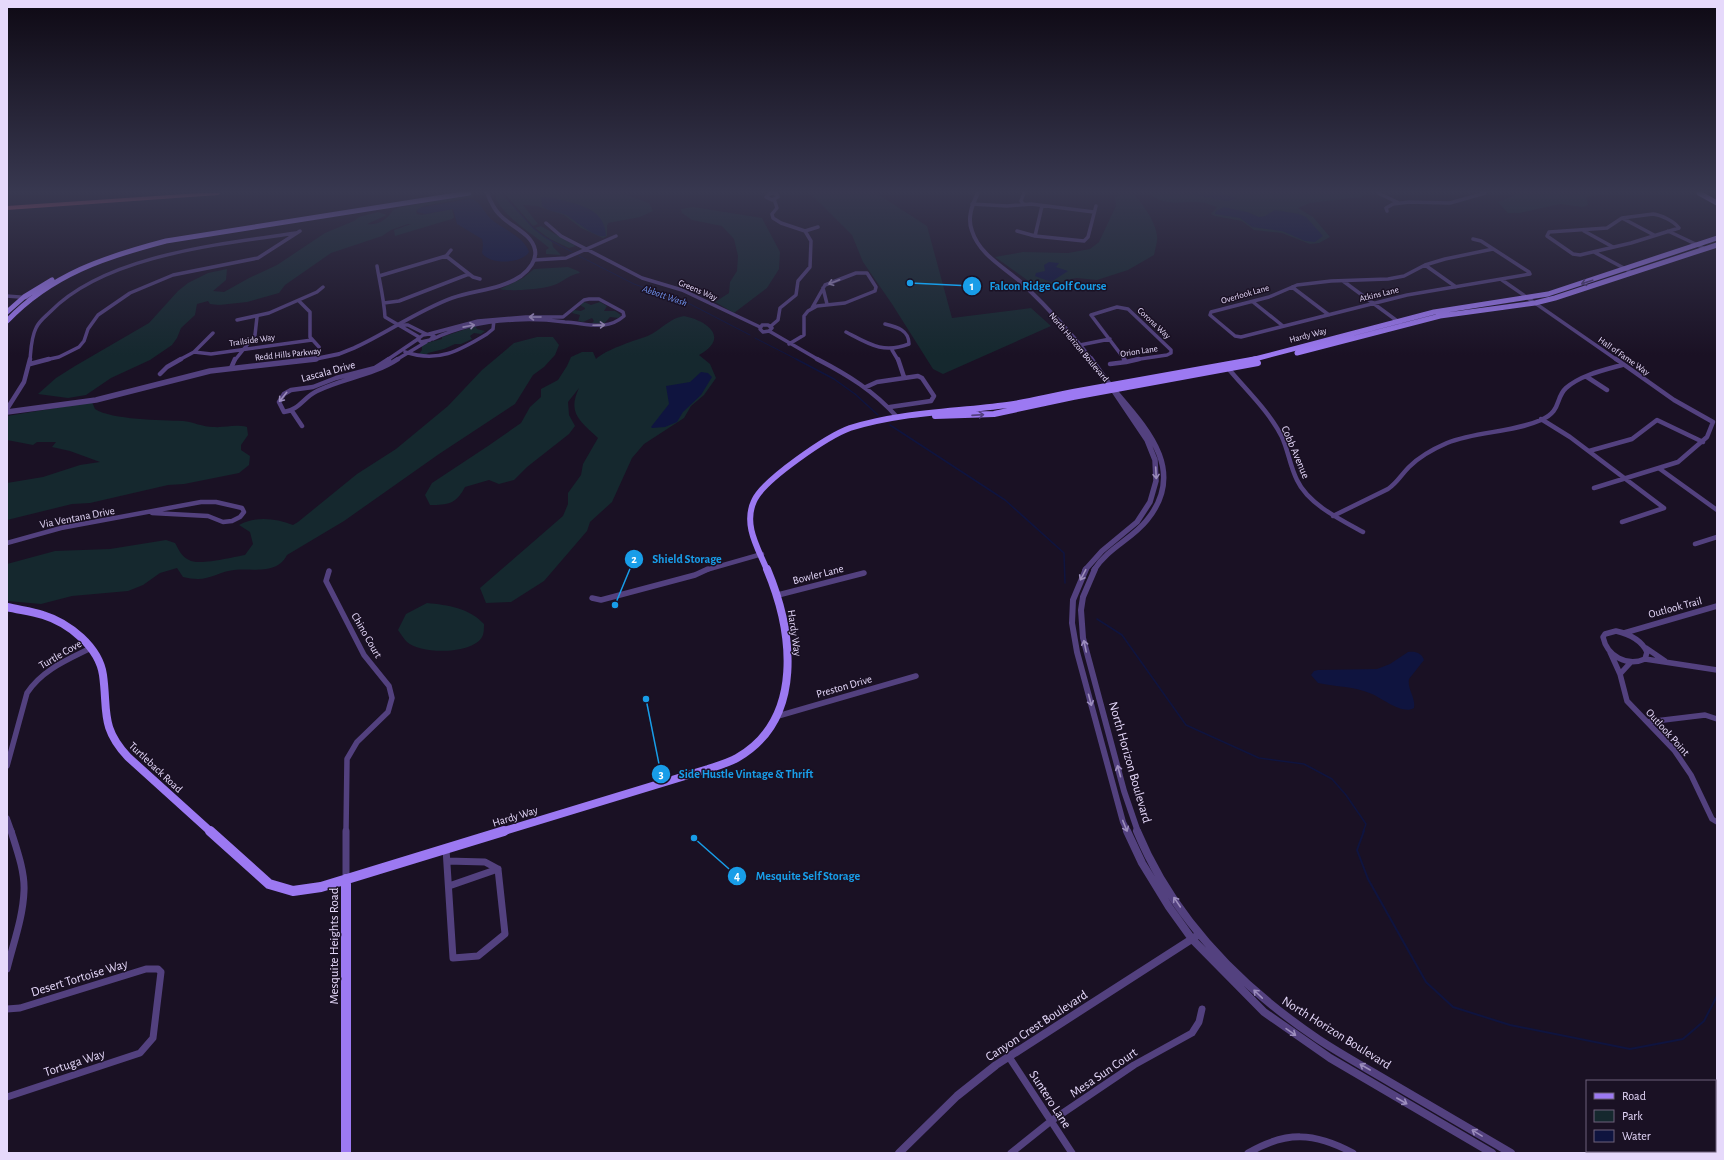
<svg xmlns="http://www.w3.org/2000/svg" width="1724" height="1160" viewBox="0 0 1724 1160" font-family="'Alegreya Sans',sans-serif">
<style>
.green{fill:#15282e}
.water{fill:#0f143f}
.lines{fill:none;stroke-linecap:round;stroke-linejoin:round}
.stream-far2{stroke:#0f143f;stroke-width:1}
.stream-far1{stroke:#0f143f;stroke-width:1.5}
.stream{stroke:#0f143f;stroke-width:2}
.minor-far3{stroke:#53417f;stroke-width:3.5}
.minor-far2{stroke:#53417f;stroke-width:4.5}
.minor-far1{stroke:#53417f;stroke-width:5.5}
.minor{stroke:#53417f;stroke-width:7}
.tertiary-far3{stroke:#53417f;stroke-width:4}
.tertiary-far2{stroke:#53417f;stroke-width:5.5}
.tertiary-far1{stroke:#53417f;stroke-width:6}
.tertiary{stroke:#53417f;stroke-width:8}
.secondary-far3{stroke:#9c79f2;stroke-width:5}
.secondary-far2{stroke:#9c79f2;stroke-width:6}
.secondary-far1{stroke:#9c79f2;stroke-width:8}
.secondary{stroke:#9c79f2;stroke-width:10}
.motorway{fill:#ef607f;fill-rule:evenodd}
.oneway{stroke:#9c8dbd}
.oneway2{stroke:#544081}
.labels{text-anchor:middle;stroke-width:3;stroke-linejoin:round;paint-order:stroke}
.far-street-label{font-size:9px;fill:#e6d9fb;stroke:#1a1124}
.far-water-label{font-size:10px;font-style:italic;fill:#7194f1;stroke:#1a1124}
.street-label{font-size:11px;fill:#e6d9fb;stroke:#1a1124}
.near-street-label{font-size:13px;fill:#e6d9fb;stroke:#1a1124}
.leader{fill:none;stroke:#189de8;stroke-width:1.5}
.callout-dot{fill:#189de8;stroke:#1a1124;stroke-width:1.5}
.mark-label{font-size:12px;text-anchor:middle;font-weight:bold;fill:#fff}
.callout-label{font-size:12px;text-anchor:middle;font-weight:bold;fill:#189de8;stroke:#1a1124;stroke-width:3;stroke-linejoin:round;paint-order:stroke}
</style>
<rect width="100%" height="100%" fill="#1a1124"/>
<path class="green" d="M499,193L504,196L534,229L552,242L553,247L561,255L546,254V250L549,248C534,234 499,215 495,194Z
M504,193H621L649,203L653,211L640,217L608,223L607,226V236L603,238L581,228L564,215L537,206L523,205L538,224L533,226Z
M810,193H876L927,226L952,318L1031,308L1051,326L943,374L933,369L892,304L863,262L852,235Z
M1119,193H1132C1142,202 1156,222 1157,236C1158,241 1155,249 1154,255L1128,270L1097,280L1077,278L1065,280L1059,286L1041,290L995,257L1023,252L1068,253L1090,249L1099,242L1116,206L1115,198Z
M1148,193H1368L1361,197L1310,203L1298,208L1313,217L1330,237L1319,243L1310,244L1282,233L1254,230L1242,221L1215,216L1211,214L1217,207C1213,206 1209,204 1205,203C1184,199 1168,209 1148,193Z
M1520,193H1613L1586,197L1588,205L1583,207L1560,204L1519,213H1508L1498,202Z
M473,194V197L423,206L416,211L417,214L422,215L452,209L454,217L452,219L395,236L394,230L411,224H408L391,230L382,236L331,253L285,285L279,293L247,302L219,305L210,304L208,301L197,304L195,315L181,328L177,338L172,345L150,360L111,378L86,395L68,398L38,394L56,378L75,366L149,323L178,291L188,283L208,273L227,269L226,280L213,291L224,292L249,278L277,265L325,233L354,221L359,217L378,212L387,215L367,224C377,226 388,219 393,210L401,207Z
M693,207L762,218L780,252L779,269L767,288L734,313L715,302L729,293L730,282L737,271L738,256L734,239L722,226L692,220L682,213L681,209Z
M541,226L576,246L569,248L550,239L535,228Z
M568,267L578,271L580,273C570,274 563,282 554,285C545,289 509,292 500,289L523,278L534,269Z
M584,302L591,305L600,302L607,306L604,311H615L621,315L619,318L610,317L604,324L592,323L594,321L592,318L583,322L578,321L580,315L572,313L574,310L581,311L585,309V308L580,305Z
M684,316C708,321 730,338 699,355L710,364L716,378L704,395L691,406L684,418L644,444L632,458L612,502L590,522L587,531L544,581L511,602L486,603L480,588L563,516L568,504V493L581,475L583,464L598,438C580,421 567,413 579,388L568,402L569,415L575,426L569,434L527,467L514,480L499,484L489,480L465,487C456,504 448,505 430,505L425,495L432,483L488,446L521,423L530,407L541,397V389L558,380L567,366L571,357L582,352H593L596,359C605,350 633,341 645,337C660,332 667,319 684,316Z
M475,326L477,329L485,331L481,334L474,333L470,336L472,339L461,344H455L444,349L428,353L426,355L419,354L422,350V344L442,339V337Z
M537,337H553L559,345L555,355L544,367L533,375L515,404L439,454L344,521L287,555C277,575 253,568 234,570C222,571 210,579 198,579C193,579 188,578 183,577L177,568L160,573L143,585L128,591L72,596L41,604L7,601V564L55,551L110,549L166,540L175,543C179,550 181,556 189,560C198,566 233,557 245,555L253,544L250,532L239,525C255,516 275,518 293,525L298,522L357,474L396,449L448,406L482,370L514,343Z
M92,402L95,409C112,420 161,420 183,421C193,422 203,427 213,427C226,428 233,424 247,427L248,435L241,445V450L250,456L249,465L239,473L184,484L168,485L90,503L72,504L7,520V483L43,477L80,465L100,462L70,451L52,447L56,442H37L33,445L7,440V416Z
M427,603C448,605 469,608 484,624C484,628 484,634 482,637C473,654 421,655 407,642C404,639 401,634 398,630L406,614Z"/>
<path class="water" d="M1183,193H1220L1234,197L1236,199L1227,201Z
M543,197C549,196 555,199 561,200C582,205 605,210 606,236C597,239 576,222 568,216C559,211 550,213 542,206L541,198Z
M468,199C480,198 484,213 491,219C502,229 524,236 529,252C522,264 489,265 482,253L483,245L482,239L457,224L453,209L425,214L417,212L418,209L423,207Z
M1224,207L1247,212L1259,217L1265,216L1275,210L1299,214L1306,217L1323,236L1315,242L1305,241L1282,231L1252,227L1240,218L1215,214L1216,211Z
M1049,262L1059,263L1056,267L1068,271L1051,282L1035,276L1036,273L1045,271L1044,265Z
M701,372L708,373L712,377L701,395L683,412L677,422L665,427L652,428L651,427L669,404L666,386L690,382Z
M1408,652C1415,651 1422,653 1424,660L1409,679C1407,689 1416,698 1414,708C1403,715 1383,699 1372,694C1354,686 1336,687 1318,683L1311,675L1314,671L1318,670L1377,669L1390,664Z"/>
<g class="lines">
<path class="stream-far2" d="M501,193L532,227L544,237L572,252
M579,256L634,284L690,304L750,335
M755,338L798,360"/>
<path class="stream-far1" d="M796,359L834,379L855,394L878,415
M890,425L1005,500L1064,553L1065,583
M1097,619L1122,635L1186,725L1259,758L1304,764L1332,779L1346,795L1366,824L1363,832"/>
<path class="stream" d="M1364,831L1357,850L1368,879L1426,982L1453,1007L1510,1025L1630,1049L1683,1039L1704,1021L1717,996"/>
<path class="minor-far3" d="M771,193L777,194L778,197L772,200L766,197Z
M1024,193L1021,201L1024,205
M1378,193L1399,203
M972,204L1007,206L1031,204L1094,212
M1387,211L1386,208L1393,204L1409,202L1450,203L1485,193
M1653,214C1661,215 1674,221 1679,228L1631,243L1580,255L1573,254L1547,236L1549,232L1607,228L1622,218Z
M1622,218L1654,235
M546,223L561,236L642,278L682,290L760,327
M805,231L818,227
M1017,231L1035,236L1084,241L1088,237L1096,206
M1584,231L1613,247
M1668,231L1706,249
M1035,236L1042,206
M1473,239L1481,241L1529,272L1530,274L1407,295L1241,337L1235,336L1210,315L1211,312L1269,297L1297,285L1331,281L1388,279L1404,276L1425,265L1445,259L1493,249
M451,250L446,256L473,277L480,279
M1594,252L1633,273
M534,260L566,258L616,236
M1425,265L1456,287
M377,266C380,284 384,299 385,317L419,337
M379,276L446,256
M1502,280L1617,360
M1343,281L1400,323
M1292,287L1329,315
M823,288L827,304
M7,296L32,298
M299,301L310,312V337L319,347
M1253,302L1283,326
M384,303L399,301L469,274
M237,320L269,313L317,292L323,287
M401,325H408L426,334
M762,325H768L772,328L769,331L763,332L760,329Z
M771,326L778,320L780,308L796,295L798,281L810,267L811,241L805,231L781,223L773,218L772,214L777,208L774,199
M769,331L819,360
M846,332C869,344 883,354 909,344C909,330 897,327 885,324
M429,334L478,321L526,317H563L584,300L589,299H599L623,312L624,316C606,332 586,323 565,322C549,320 533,319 516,320C487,321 460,326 433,339
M429,334L434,336L430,340L421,342L418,339L423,335Z
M789,344L804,335V316L808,311L817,306L845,303L875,291L876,287L867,273H856L825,285L812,308
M1080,345L1110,339
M892,350L898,360
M194,352L211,354L312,340
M405,352C438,363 459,351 487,334L493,329L494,320
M30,360C31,349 31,338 36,328C39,321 45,317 50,312C105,255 221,244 296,233
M45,360L59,357L79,347L84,341L88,329L98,315L130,293L173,275L258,258L300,231
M179,360L194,352L213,333
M235,360L255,335L257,317
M387,360L418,339
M396,360L426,342
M1125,360L1091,315L1117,307L1128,309L1171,350V353L1167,355L1133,360"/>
<path class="minor-far2" d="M389,359L375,368L336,378L313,387L291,390L284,394L279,402L284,412C299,410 304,397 317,391C343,378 372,376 398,359
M817,359C848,375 874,391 897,417
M898,359L904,377
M1124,359L1126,362
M1126,362L1139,359
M30,364L49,359
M1110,364L1126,362
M1227,367C1245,389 1269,411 1282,437C1288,450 1290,466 1297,480C1308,504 1341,520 1363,532
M231,368L235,359
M160,374L167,367L181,359
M1587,377L1607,390
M866,387L877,382L918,376L922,378L934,396L931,401L890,407
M7,409L24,382L30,359
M292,411L302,426
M1541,419L1570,437L1664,508
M1589,451L1632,439L1657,420L1703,442
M1660,469L1717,510
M1594,488L1678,462L1707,437L1713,422L1674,400L1616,359
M1333,516L1388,489C1397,483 1401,475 1409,467C1419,457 1433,449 1447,443C1477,431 1511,433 1541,420C1562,411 1555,398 1566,388C1581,375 1604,370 1622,365
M1622,522L1664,508
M7,543L61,528L201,502H216L242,508L244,512L240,517L232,521L223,522L208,516L152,513
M1695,544L1717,537
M706,570L762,554"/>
<path class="minor-far1" d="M329,571L326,581L364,655L389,686L392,698L388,712L357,742L347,759L346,832
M778,595L864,573
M592,598L601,600L695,575L708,569
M1616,631C1629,634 1641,639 1647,652L1645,659C1627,667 1607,656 1603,637L1605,634Z
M1624,633L1717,606
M1646,648L1665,661
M1610,652L1620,674L1627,701L1674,750L1691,775L1712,819L1717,822
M1645,659L1717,670
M1620,674L1631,662
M778,716L916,676
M1647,722L1705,715L1717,719
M7,766L27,693C42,670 67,660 91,648
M7,818L12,832"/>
<path class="minor" d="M446,849L453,958L478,956L505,934L498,869L449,886
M447,861L485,862L498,869
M346,879V831
M7,969C13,944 23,918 24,891C25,872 17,850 11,831
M7,1009L20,1008L146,969H158L161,972L153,1038L140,1053L7,1097
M1009,1057L1072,1153
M1011,1153L1051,1121L1134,1065L1192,1033L1199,1022L1202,1009
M1248,1153C1286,1131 1314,1132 1353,1153"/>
<path class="tertiary-far3" d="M978,193C972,205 967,218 972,231C980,256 1006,268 1024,285C1048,308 1072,334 1092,360
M310,360L339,354L354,348C387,333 417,311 452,298C475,290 500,290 521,276C529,270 537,260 535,250C532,233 509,226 499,214C493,208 490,200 487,193"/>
<path class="tertiary-far2" d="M1091,359C1098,369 1105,379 1113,389C1145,427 1188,470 1147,520C1132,539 1108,548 1094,570
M7,412L96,400L210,371L316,359
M1085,570L1102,551L1137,522L1150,502L1156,481L1155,460L1147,440L1114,391"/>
<path class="tertiary-far1" d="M1086,569L1073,600L1072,623L1077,652L1123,822L1128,832
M1095,569L1083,597L1081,610L1083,638L1124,791L1138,832"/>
<path class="tertiary" d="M1127,831L1142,863L1169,907L1192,939L1264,1012L1330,1058L1492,1153
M1137,831C1173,918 1241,987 1318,1039C1342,1055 1368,1069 1393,1084C1433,1107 1472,1130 1511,1153
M899,1153L957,1096L996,1065L1195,937"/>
<path class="secondary-far3" d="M1699,193L1717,203
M7,312L24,297L52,280
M7,321C52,274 105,257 166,241L469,193
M1297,353L1440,316L1535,303L1555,298L1717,245
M1251,360L1434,312L1548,294L1717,238"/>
<path class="secondary-far2" d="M935,416L994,414L1073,397L1258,363
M767,570C758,548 743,525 754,501C763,480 828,436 850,428C901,412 954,412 1007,405C1029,402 1051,396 1073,392C1134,381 1195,370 1257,359"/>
<path class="secondary-far1" d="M7,607C19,610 31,611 43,615C69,623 99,647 103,675C108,711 100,727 128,757L211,832
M501,832L708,769C717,766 728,763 737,758C805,719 793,631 767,569"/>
<path class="secondary" d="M210,831L269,884L293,891L321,887L504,831
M346,879V1153"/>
<path class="motorway" d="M200,193H221L218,195L7,210V206Z"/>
</g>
<defs><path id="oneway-shaft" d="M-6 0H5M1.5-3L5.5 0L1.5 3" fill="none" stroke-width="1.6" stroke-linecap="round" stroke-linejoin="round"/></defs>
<g class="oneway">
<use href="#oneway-shaft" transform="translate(834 282) rotate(159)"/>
<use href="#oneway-shaft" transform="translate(535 317) rotate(180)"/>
<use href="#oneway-shaft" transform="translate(599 325) rotate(-2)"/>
<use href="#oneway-shaft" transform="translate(469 326) rotate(-11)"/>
<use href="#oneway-shaft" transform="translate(283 397) rotate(129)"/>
<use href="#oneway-shaft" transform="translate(1156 473) rotate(87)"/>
<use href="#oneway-shaft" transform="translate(1083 575) rotate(118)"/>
<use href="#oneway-shaft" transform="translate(1085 646) rotate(-102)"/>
<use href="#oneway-shaft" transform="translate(1090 700) rotate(75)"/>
<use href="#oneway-shaft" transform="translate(1119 771) rotate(-105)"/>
<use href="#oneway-shaft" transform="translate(1125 826) rotate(68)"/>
<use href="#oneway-shaft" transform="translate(1177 902) rotate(-124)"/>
<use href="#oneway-shaft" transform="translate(1258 994) rotate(-136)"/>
<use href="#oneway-shaft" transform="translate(1291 1032) rotate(35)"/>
<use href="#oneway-shaft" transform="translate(1365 1067) rotate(-150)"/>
<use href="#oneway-shaft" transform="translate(1402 1101) rotate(30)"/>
<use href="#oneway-shaft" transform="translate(1477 1133) rotate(-149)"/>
</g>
<g class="oneway2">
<use href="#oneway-shaft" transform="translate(1587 282) rotate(162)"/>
<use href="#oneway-shaft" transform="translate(978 415) rotate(-4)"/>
</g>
<linearGradient id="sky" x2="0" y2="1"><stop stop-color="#0e0914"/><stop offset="0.54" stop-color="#383850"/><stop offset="1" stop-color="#383850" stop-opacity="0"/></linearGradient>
<rect width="1724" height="355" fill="url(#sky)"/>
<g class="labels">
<g class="far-street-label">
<text transform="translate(698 290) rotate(23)" y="3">Greens Way</text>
<text transform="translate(1245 294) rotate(-16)" y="3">Overlook Lane</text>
<text transform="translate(1379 294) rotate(-14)" y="3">Atkins Lane</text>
<text transform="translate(1154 323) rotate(43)" y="3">Corona Way</text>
<text transform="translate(1308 335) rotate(-15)" y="3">Hardy Way</text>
<text transform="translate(252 340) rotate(-8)" y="3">Trailside Way</text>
<text transform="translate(1079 347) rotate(50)" y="3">North Horizon Boulevard</text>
<text transform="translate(1139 351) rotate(-9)" y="3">Orion Lane</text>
<text transform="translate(288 354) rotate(-6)" y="3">Redd Hills Parkway</text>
<text transform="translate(1624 356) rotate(35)" y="3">Hall of Fame Way</text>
</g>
<g class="far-water-label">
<text transform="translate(665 295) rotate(19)" y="4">Abbott Wash</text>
</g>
<g class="street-label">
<text transform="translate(328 371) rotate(-15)" y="4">Lascala Drive</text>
<text transform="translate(1296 452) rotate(67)" y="4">Cobb Avenue</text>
<text transform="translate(77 517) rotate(-11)" y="4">Via Ventana Drive</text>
<text transform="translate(818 574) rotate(-14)" y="4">Bowler Lane</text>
<text transform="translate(1675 607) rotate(-15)" y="4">Outlook Trail</text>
<text transform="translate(795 633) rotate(82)" y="4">Hardy Way</text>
<text transform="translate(367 635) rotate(60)" y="4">Chino Court</text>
<text transform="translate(60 654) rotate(-30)" y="4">Turtle Cove</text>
<text transform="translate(844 686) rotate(-16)" y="4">Preston Drive</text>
<text transform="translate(1668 732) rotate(48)" y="4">Outlook Point</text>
<text transform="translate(156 767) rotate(43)" y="4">Turtleback Road</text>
<text transform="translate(515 816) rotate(-17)" y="4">Hardy Way</text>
</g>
<g class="near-street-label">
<text transform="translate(1131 762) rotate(74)" y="5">North Horizon Boulevard</text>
<text transform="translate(333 946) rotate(-90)" y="5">Mesquite Heights Road</text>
<text transform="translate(79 977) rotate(-17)" y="5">Desert Tortoise Way</text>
<text transform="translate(1036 1025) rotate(-33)" y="5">Canyon Crest Boulevard</text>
<text transform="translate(1337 1032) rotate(32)" y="5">North Horizon Boulevard</text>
<text transform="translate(74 1062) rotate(-18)" y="5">Tortuga Way</text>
<text transform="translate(1103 1072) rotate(-34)" y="5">Mesa Sun Court</text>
<text transform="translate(1051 1099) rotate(57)" y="5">Suntero Lane</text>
</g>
</g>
<path class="leader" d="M910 283L972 286M615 605L634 559M646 699L661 774M694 838L737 876"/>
<g class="callout-dot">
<circle cx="910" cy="283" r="4"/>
<circle cx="615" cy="605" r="4"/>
<circle cx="646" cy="699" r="4"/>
<circle cx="694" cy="838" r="4"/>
<circle cx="972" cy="286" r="10"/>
<circle cx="634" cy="559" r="10"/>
<circle cx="661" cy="774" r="10"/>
<circle cx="737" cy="876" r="10"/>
</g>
<g class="mark-label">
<text x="972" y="290">1</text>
<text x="634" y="563">2</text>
<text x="661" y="778">3</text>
<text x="737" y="880">4</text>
</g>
<g class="callout-label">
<text x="1048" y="290">Falcon Ridge Golf Course</text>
<text x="687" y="563">Shield Storage</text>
<text x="746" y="778">Side Hustle Vintage &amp; Thrift</text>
<text x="808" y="880">Mesquite Self Storage</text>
</g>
<rect width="1724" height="1160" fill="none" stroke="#e6d9fb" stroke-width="16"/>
<rect x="1586" y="1080" width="130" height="72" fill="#1a1124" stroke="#6c617a"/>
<rect x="1594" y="1093" width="20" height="6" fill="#9c79f2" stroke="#6c617a"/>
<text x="1622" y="1100" font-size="12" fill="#e6d9fb">Road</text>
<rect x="1594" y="1110" width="20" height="12" fill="#15282e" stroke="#6c617a"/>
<text x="1622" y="1120" font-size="12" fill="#e6d9fb">Park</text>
<rect x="1594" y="1130" width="20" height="12" fill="#0f143f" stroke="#6c617a"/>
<text x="1622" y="1140" font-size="12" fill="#e6d9fb">Water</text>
</svg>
